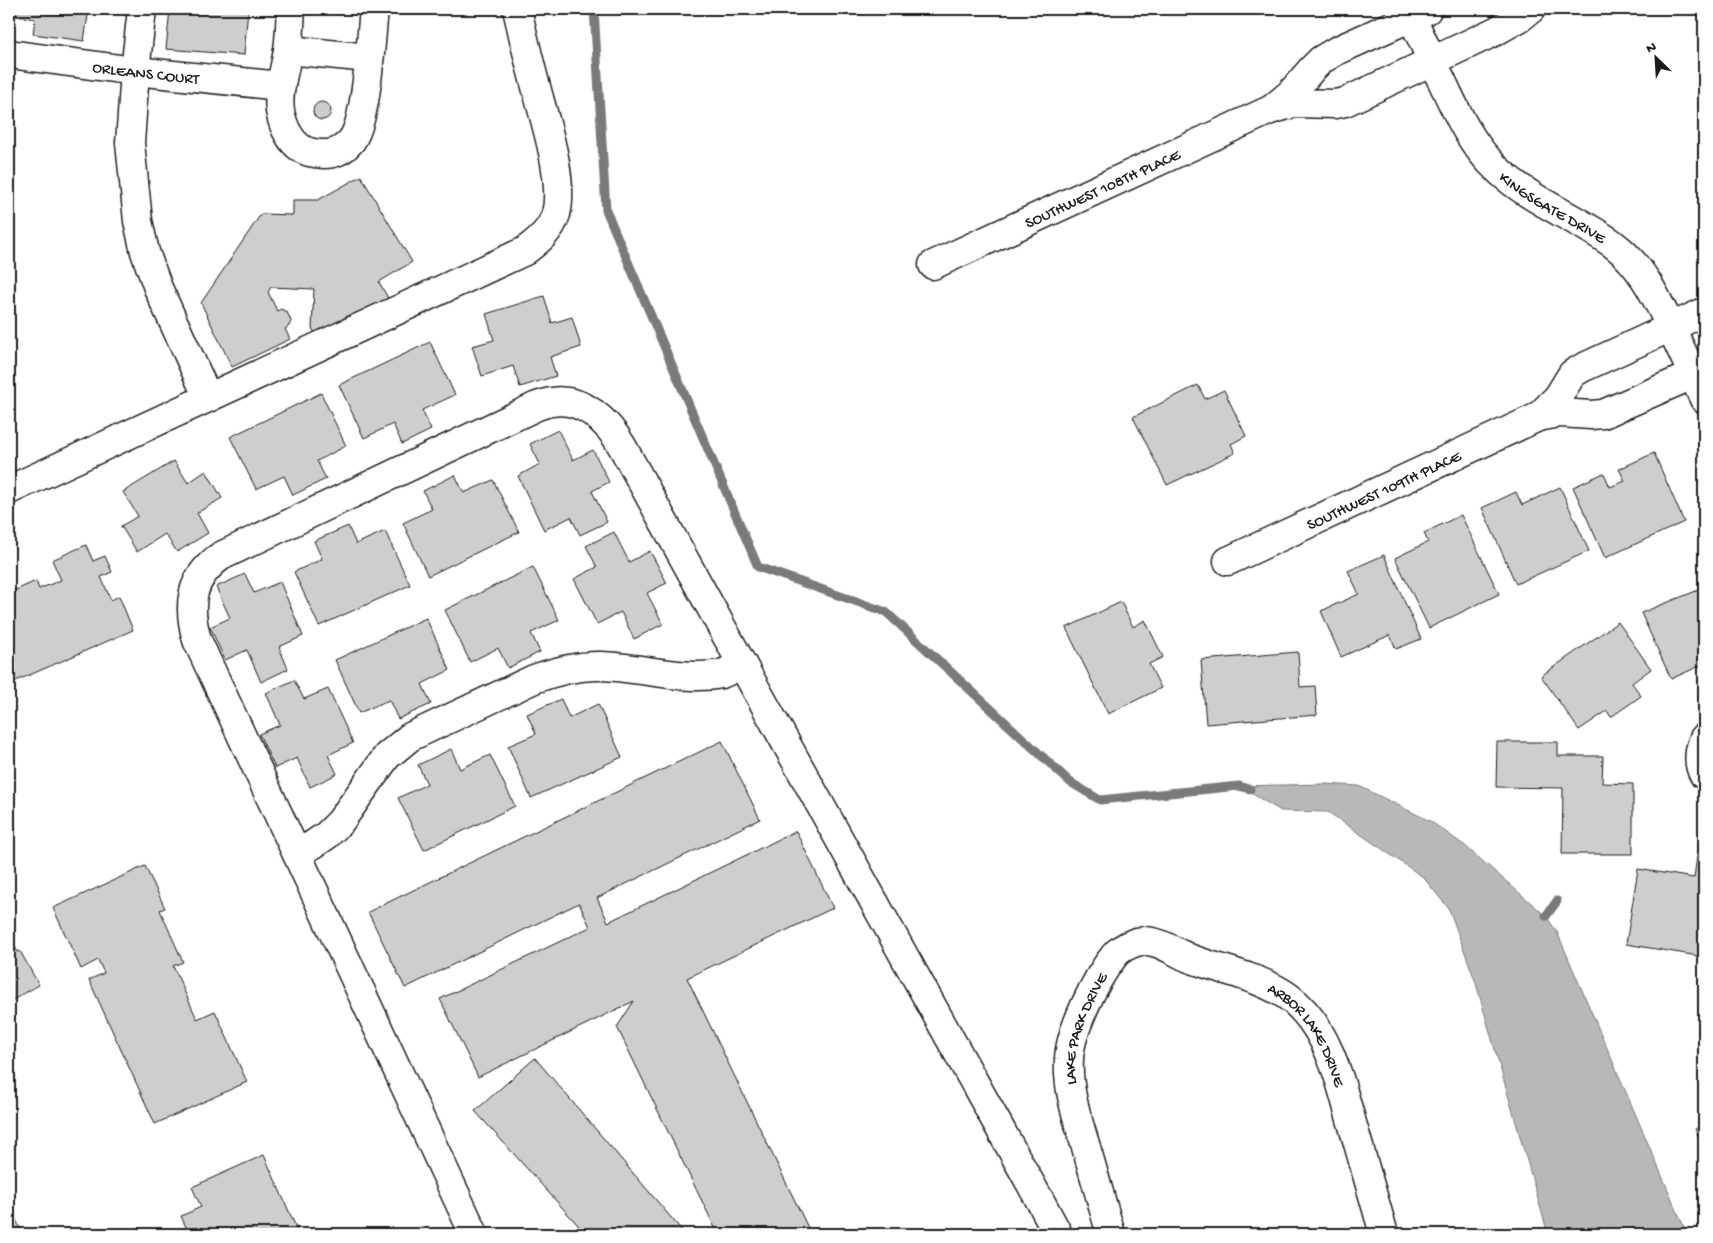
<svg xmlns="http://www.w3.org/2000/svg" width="1713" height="1243" viewBox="0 0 1713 1243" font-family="'Gochi Hand',sans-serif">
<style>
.water{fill:#b8b8b8;stroke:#7a7a7a}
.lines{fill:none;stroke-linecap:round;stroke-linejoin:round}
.stream{stroke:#7a7a7a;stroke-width:9}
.building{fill:#cecece;stroke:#1c1c1c}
.minor-casing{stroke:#1c1c1c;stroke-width:31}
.minor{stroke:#fff;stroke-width:28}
.labels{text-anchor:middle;stroke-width:4;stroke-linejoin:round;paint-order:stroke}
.street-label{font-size:16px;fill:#1c1c1c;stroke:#fff}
</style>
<rect width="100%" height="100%" fill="#fff"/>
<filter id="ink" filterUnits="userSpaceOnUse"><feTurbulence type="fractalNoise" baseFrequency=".02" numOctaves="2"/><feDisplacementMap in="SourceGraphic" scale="10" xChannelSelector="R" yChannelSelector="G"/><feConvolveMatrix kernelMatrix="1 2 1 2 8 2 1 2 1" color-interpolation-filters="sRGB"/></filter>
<g filter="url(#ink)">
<path class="water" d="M1325,784L1359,786L1430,821L1464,845L1546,916L1557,932L1687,1234H1548L1475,980L1449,909L1423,877L1328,812L1281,811L1239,786Z"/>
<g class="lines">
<path class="stream" d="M594,9L606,210L758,567L886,612L1070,782L1100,800L1239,786L1250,789
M1546,916L1557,901"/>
</g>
<path class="building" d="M17,9H89L84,41L33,34L35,19L16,16Z
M170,9H248L244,55L166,49Z
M313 111a9 9 0 1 1 18 0a9 9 0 1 1-18 0Z
M361,176L412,262L379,282L388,298L352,320L349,315L316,335L312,328L314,289L271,287L268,292L277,311L281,309L287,312L291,321L289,326L285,329L290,339L232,367L201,303L261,214L293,215V200H318Z
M544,296L552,323L572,317L581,347L550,357L556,376L520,387L513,366L482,376L472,346L494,340L486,314Z
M430,342L455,395L422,410L431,430L402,444L393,424L364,438L339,385Z
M1198,385L1205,399L1224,390L1246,436L1231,444L1235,453L1167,485L1133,417Z
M321,393L346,446L317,461L326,479L293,495L284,476L256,489L230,437Z
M558,430L573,460L593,450L609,482L592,491L607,522L580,535L571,517L544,530L518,476L540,464L530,444Z
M1654,453L1684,522L1605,558L1573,487L1604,473L1610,487L1625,481L1619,469Z
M174,461L188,483L206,471L222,498L197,513L208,533L177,552L165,534L137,552L121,526L138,516L123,492Z
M455,475L464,493L493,480L519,532L428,576L403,523L432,509L423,491Z
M1560,487L1589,551L1516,584L1482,508L1516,492L1522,505Z
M1461,515L1499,594L1429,628L1395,558L1428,542L1424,533Z
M348,526L356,544L385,531L410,585L319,626L294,572L322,559L314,541Z
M614,532L629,562L650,551L667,583L647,593L663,624L634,639L621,612L597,624L574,579L597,567L586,546Z
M86,545L93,561L105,556L112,572L101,577L111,600L119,596L133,630L9,684V593L36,581L39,589L61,580L52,560Z
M1384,555L1421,639L1396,649L1390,635L1341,657L1321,611L1359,594L1348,571Z
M533,567L559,620L531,633L540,652L508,668L498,648L470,662L445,610Z
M245,574L254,593L280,582L303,636L279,647L288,669L261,682L247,650L225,660L210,627L230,618L216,587Z
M1701,589L1704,595V664L1671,679L1641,613Z
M1121,602L1133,627L1145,620L1163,657L1149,664L1161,688L1108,714L1066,628Z
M426,618L450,670L422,684L431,704L398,719L389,700L359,713L335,660Z
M1618,622L1651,669L1632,683L1641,696L1611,717L1607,711L1579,730L1541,676Z
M1298,652L1300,687L1315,686L1317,715L1206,724L1201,660Z
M294,680L304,699L328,689L353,743L328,755L337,774L310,787L297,758L275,768L259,734L280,725L266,693Z
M561,699L569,718L598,704L622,757L531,798L508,746L536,734L527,714Z
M722,741L760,819L597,898L608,922L796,831L833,908L687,978L811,1234H718L617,1027L634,1001L478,1077L440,999L590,927L579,903L405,988L368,912Z
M1497,742H1558V756H1603L1602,783L1633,784V854H1562L1563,788L1496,787Z
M451,749L460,769L490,755L515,806L424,850L398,798L427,784L418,765Z
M1697,856L1704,857V957L1626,944L1638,869L1694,878Z
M145,866L165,908L160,910L183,962L173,966L197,1019L215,1011L247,1082L155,1124L89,980L104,973L98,960L81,969L53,908Z
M9,937L18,952L20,951L39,985L9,1002Z
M535,1058L685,1234H586L475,1111Z
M1704,1125V1149L1695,1129Z
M264,1155L299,1234H189L181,1216L201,1207L192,1187Z
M14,1216L23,1234H9V1218Z"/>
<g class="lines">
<defs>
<g id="minor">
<path d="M142,9L135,71L130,143L138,221L145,252L158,288L208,398"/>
<path d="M291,9C290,23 290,37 288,50C285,70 277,91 280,111C283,127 292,147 309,152C325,156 339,155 350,142C367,125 371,36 374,9"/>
<path id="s1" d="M1408,9C1419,33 1430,57 1442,81C1457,113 1471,145 1498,170C1532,202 1576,217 1613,244C1643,266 1658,301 1674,334C1684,356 1694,377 1704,399"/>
<path d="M288,50L369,58"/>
<path id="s2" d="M9,54L135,71L281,86"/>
<path d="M1272,109L1291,93L1312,69L1321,60L1336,51L1427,10"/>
<path id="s3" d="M933,265L1270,110L1294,103L1335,104L1345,102L1494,32L1521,17L1531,9"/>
<path d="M1538,417L1558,397L1572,374L1582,368L1704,312"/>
<path d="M9,490L525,251C538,241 551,231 556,214C565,180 544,118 535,83C528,58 523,34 517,9"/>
<path id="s4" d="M1228,561L1538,417L1560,413L1591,415L1603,414L1704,370"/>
<path d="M1704,738C1699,749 1697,764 1704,775"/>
<path d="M297,853L314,844L327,835L340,822L387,756L410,737L534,679C556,671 578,665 602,666C638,667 686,681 721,674C728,672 735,667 742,664"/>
<path d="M474,1234L197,640C187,605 190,578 221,556L537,406C542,405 547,402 552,402C583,397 608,422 622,446L742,664L1043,1206L1058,1234"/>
<path id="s5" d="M1111,1234C1103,1208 1096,1181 1088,1154C1079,1123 1067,1092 1069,1059C1070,1031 1096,978 1114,956C1119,949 1128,945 1136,942C1155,937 1172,951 1189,958C1218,969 1254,976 1281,992C1313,1011 1329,1047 1340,1081L1384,1234"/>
</g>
</defs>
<use href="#minor" class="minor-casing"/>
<use href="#minor" class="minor"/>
</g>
</g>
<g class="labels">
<g class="street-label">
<text dy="6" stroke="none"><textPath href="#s2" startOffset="138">ORLEANS COURT</textPath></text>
<text dy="6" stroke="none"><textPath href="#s3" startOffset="186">SOUTHWEST 108TH PLACE</textPath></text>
<text dy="6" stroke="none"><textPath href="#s1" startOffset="252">KINGSGATE DRIVE</textPath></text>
<text dy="6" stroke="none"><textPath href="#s4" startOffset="171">SOUTHWEST 109TH PLACE</textPath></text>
<text dy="6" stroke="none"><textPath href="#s5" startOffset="214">LAKE PARK DRIVE</textPath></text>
<text dy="6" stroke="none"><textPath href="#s5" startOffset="526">ARBOR LAKE DRIVE</textPath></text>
</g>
</g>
<rect width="1713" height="1243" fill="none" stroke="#fff" stroke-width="30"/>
<rect x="15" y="15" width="1683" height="1213" fill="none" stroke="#1c1c1c" stroke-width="2" filter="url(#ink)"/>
<g transform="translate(1656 58) rotate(335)" stroke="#ffffff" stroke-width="4" paint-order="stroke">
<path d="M0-4L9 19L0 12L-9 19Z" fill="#1c1c1c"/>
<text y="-8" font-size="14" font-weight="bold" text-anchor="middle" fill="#1c1c1c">N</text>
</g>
</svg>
